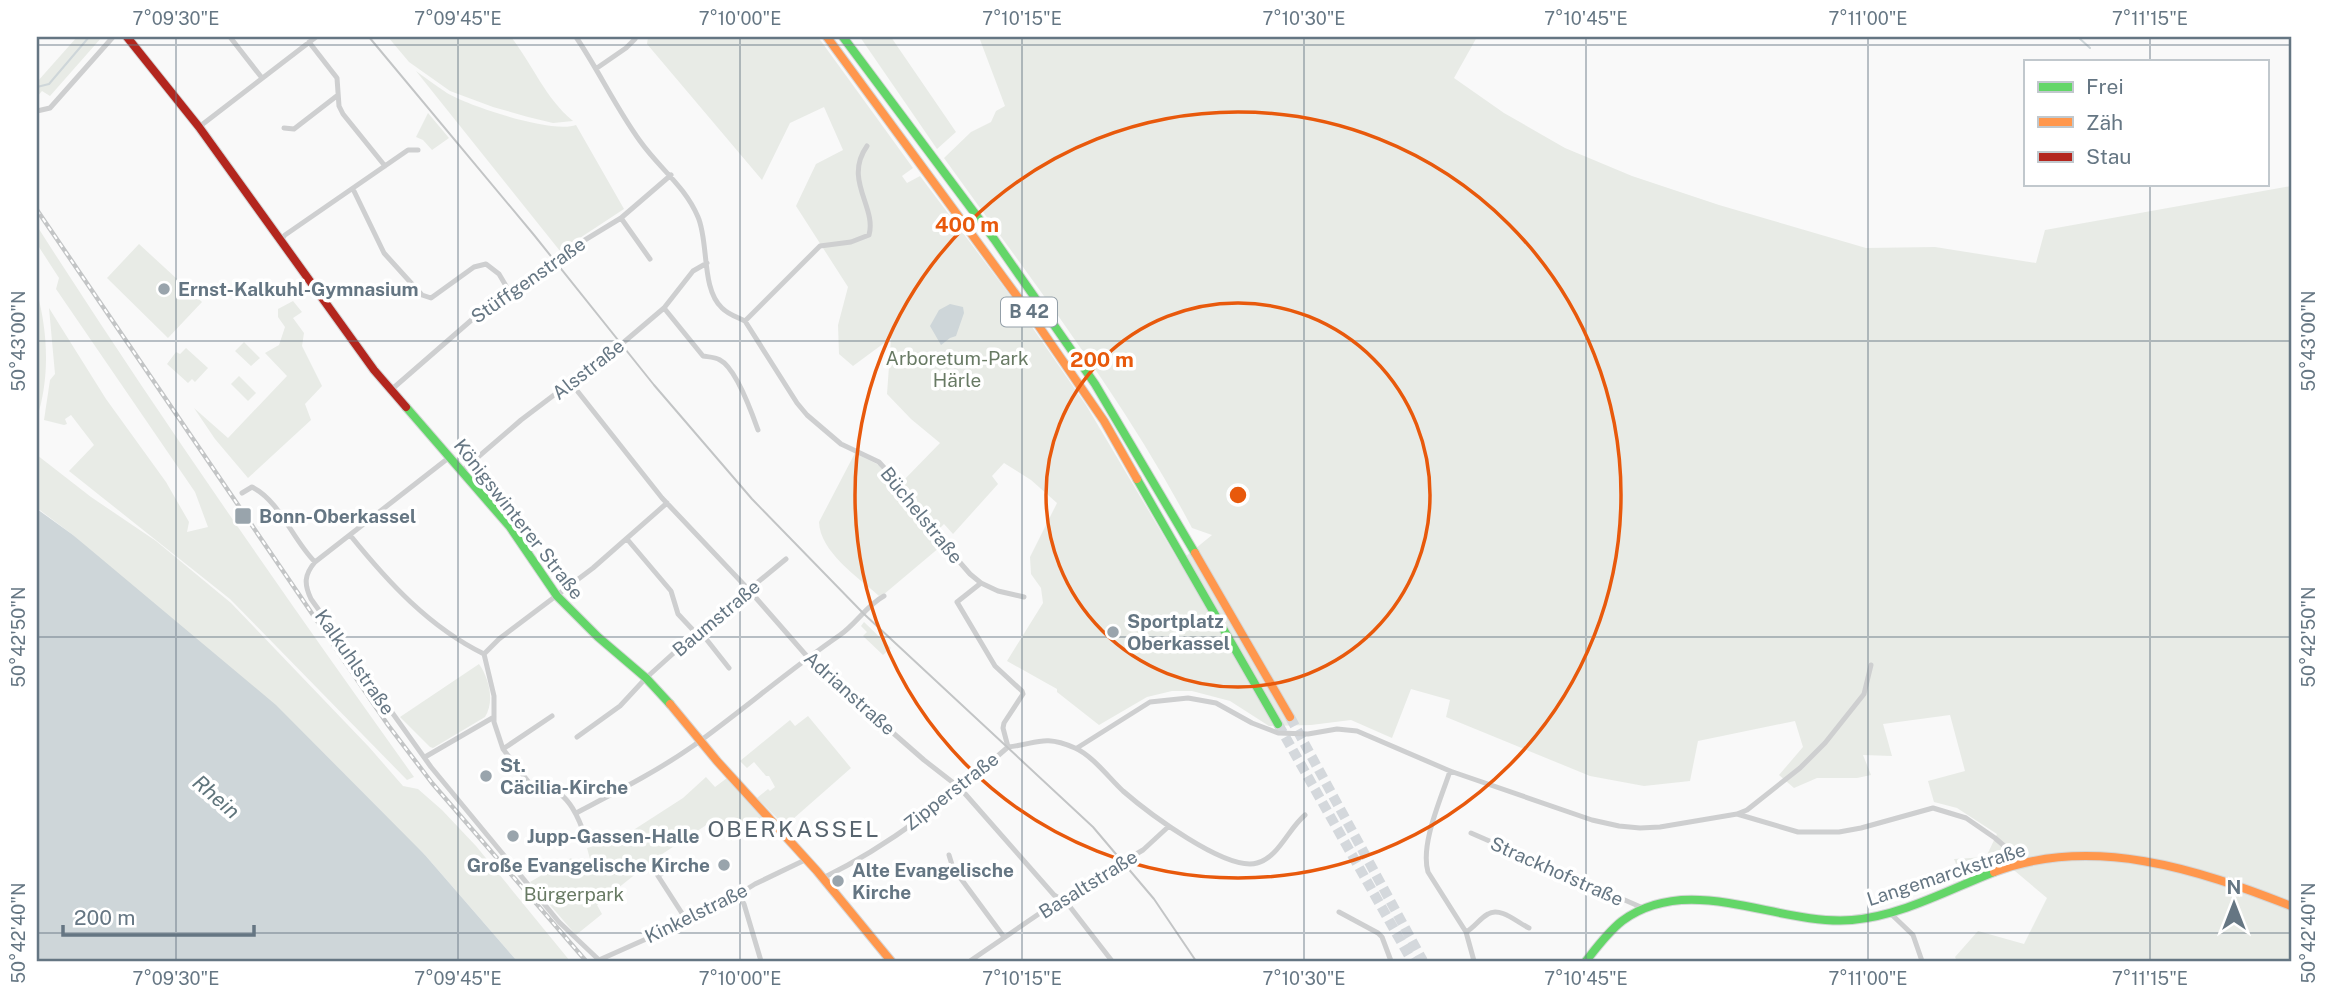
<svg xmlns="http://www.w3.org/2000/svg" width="2328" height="998" viewBox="0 0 2328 998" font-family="'Public Sans',sans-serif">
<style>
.green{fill:#e8ebe6}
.water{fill:#ced6d9}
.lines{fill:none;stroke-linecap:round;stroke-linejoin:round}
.stream{stroke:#ced6d9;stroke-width:2}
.highway-tunnel{stroke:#d4d8dc;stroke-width:10;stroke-dasharray:10 5;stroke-linecap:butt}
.fast-casing{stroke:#d5d6d7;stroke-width:10}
.slow-casing{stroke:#d5d6d7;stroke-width:10}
.jam-casing{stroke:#d5d6d7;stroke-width:10}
.street{stroke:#cecfd0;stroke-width:5}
.fast{stroke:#63d668;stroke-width:8}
.slow{stroke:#ff974d;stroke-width:8}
.jam{stroke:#b3261e;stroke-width:8}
.tram{stroke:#c3c5c6;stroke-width:2}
.rail-casing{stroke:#c3c5c6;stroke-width:4.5}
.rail{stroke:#fff;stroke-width:2;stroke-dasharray:5;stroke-linecap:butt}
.ticks{fill:none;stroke:#657683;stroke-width:2;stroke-opacity:0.45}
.ring{fill:none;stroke:#e8590c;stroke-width:3.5}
.poi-dot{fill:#99a4ac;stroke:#fff;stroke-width:2.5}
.labels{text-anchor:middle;stroke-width:7;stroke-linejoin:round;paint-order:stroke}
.shield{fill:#fff;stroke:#939fa8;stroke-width:2}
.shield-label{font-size:18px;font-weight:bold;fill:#657683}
.street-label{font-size:19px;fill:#657683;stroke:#fff}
.poi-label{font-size:19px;font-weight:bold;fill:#657683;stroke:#fff;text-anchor:start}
.park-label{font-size:19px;fill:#687a64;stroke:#fff}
.water-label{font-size:21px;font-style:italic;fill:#60757c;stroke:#fff}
.quarter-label{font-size:23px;letter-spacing:2px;fill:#57646e;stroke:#fff}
.centre{fill:#e8590c;stroke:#fff;stroke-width:3.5}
.ring-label{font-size:21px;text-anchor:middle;font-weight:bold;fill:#e8590c;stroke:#fff;stroke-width:7;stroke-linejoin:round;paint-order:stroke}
.neatline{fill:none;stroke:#657683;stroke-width:2.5}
.ticks-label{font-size:18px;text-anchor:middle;fill:#657683}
</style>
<rect width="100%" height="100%" fill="#f9f9f9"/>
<path class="green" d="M77,37H102L50,96L42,91L37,97V82Z
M388,37H511C533,65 545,98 573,121L553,123L528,117L493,107L450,91L409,62Z
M648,37H818L913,168L902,176L907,183L920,176L1012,298L1086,405L1179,562L1212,535L1192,528C1123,397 1030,278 944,158L971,132L991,122L996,111L1005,106L979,37H1477L1454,78L1504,113L1565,148L1632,176L1719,205L1866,248L1935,247L2036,263L2045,230L2291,186V961H1957L1955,957L1978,931L2024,944L2047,898L2003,861L1961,876L1954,859L1986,857L1997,834L1957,808L1934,802L1928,781L1965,771L1950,715L1883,724L1892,756L1863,755L1871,775L1857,778H1817L1794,788L1779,775L1803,747L1795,721L1698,741L1690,781L1644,786L1590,776L1446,717L1450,700L1411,689L1392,738L1351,720L1311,725L1269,726L1230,701L1192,691H1172L1147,697L1099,725L1057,692V689L1007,661L1043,603L1041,588L1031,574L1030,557L1057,503L1031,480L1004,463L992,476L998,484L953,534L944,524L936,532L901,483L940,443L911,419L887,394L891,338L853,366L839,354L838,325L848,287L796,206L816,164L843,150L824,107L790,123L762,180L647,44Z
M860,37H891L956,132L937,149Z
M416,71C426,78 436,86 447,93C469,106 552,134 576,125L624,209L560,251Z
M428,113L449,138L432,150L423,140L416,137Z
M37,226C157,414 285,596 414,777L407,780L230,599L69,471L94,445L71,415L65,419L67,424L64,425L44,420L50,380L55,374L49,308L106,399L166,482L189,522L187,532L208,527L195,492L56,289L59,278L37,244Z
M139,244L202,302L168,338L107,278Z
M37,292C48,333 50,377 37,418Z
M293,301L302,312L293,318L304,333L302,346L322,386L305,404L311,420L248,478L215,439L194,408L228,438L287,376L265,353L279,345L285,327L278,317V309Z
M244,342L260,358L251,366L235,351Z
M186,348L208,368L195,382L192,379L188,383L167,364L176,352L180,354Z
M239,376L256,393L248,401L231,384Z
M855,453L879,465L940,547L883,595L879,596C858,577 820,552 819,522Z
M37,455L91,497L156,541L231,603L369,747L403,786L418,789L442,810L476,846L570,961H517L425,855L73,535L37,508Z
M864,622L891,648L883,655L863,636L867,632L861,626Z
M479,664C489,678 495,701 485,717L433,748L430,747L400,717Z
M808,716L851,768L785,826L757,798L768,789L770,791L775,787L769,776H766L754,762L747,768L740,761L790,720L795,726Z
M706,777L715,787L727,778L766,821L731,841L714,820L653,860L597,905L602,914L576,935L530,882L571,858L578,867L590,859L587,848L621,838L683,798Z"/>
<path class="water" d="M950,304L963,307L964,313L956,336L950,338L941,345L930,326L939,310Z
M37,509L73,535L276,705L425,855L517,961H37Z"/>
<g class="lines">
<path class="stream" d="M2078,37L2090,48
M37,87L49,84L89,37"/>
<path class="highway-tunnel" d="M1290,717L1423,961
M1278,724L1412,961"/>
<defs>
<path id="fast" d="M843,37L994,239L1095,384L1195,553
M406,407L510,527L557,596L598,637L646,678L670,704
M1137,479L1278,724
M1586,961C1597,947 1608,932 1622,921C1690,871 1777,926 1852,920C1901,916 1948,890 1994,872"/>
<path id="slow" d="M827,37L1036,322L1104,421L1137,479
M1195,553L1290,717
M670,704L717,761L817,871L891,961
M1994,872C2093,835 2197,869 2291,906"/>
<path id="jam" d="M127,37L199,127L374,370L406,407"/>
</defs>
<use href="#fast" class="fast-casing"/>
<use href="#slow" class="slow-casing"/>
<use href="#jam" class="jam-casing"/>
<path class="street" d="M230,37L262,78
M576,37C599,71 616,108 640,141C659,168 685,186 698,217C709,242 701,289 722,308C729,315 737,317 745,321L797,403L807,415L841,444L879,462L898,483L937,536L970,574L981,583L957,602L995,666L1022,691L1023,694L1004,723L1003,728L1008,747
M309,42L337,78L339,106L343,114L385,166
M597,68L626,48L635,39
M37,111L50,108L113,37
M199,127L316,37
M284,128L294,129L338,95
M353,189L384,253L422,295L431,298L474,267L486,264L499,274L509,291
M621,218L650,259
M281,240L285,235L408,150H418
M664,308L703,356C709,357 715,357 720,360C736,368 752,413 758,430
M745,321L820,246L851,242L869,235C877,207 843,180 867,146
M571,383L662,498L749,590L812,662L924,760L960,788L1054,895L1067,903L1112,961
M391,390L483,310L557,257L621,218L671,175
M451,456L315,562C304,575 304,584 311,599L431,767L559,922L599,960L718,907L755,884L807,859
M463,470L521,420L624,342L664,308L693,271L707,263
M242,493L252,487C280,501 292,539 315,562
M350,535C388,582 429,627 484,654L494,696V722L503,749L537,793
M627,539L671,591L678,614L693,630L703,635L729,668
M981,583L998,591L1024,597
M484,654L499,639L593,568L667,503
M577,737L620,706L646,678L697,632L786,559
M1008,747C1037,744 1043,734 1075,748C1093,756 1109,778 1123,791C1146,811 1226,872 1257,863C1279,857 1288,829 1305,815
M1077,748L1150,702L1188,698L1216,703L1252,723L1278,733L1308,734L1337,729L1357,731L1450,771L1592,820L1619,826L1640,828L1660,827L1737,814L1798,832H1839L1861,828L1933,808L1966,818L1995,838L2024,863
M503,749L552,716
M425,757L494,717
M1450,771C1441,799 1420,844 1428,872L1466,932L1474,961
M548,789C569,792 580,821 586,839
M576,813C616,792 656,772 693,746C743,710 789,670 840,635C856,624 867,605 884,596
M1737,814L1747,810L1800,768L1825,743L1864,694L1871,665
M1471,833L1643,908
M949,855L953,868L1004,937
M658,876L654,868L668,859L673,866L658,876L687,921
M823,878C891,845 951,797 1008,747
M738,894L744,904L761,961
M1339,912L1378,933L1382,937L1391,961
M1889,912L1913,935L1922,961
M1466,932C1475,927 1479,919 1488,914C1500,906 1518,923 1529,928
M970,961L1068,894L1143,850L1168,827"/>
<use href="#fast" class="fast"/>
<use href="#slow" class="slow"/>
<use href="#jam" class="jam"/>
<path class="tram" d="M369,37L534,235L654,385L752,499L864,614L1093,827L1154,899L1196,961"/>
<defs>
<path id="rail" d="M37,210L388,725L432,783L586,961"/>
</defs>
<use href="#rail" class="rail-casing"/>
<use href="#rail" class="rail"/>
</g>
<path class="ticks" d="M176,37V961M458,37V961M740,37V961M1022,37V961M1304,37V961M1586,37V961M1868,37V961M2150,37V61M37,45H2291M2150,184V961M37,341H2291M37,637H2291M37,933H2291"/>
<g class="ring">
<circle cx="1238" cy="495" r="192"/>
<circle cx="1238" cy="495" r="383"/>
</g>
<g class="poi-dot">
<circle cx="164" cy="289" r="7"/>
<rect x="234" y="507" width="18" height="18" rx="3.5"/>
<circle cx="1113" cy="632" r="7"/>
<circle cx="486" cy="776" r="7"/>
<circle cx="513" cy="836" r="7"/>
<circle cx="724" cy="865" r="7"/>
<circle cx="838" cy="881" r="7"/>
</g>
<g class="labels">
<rect class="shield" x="1001" y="297.5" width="56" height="29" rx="5"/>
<g class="shield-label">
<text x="1029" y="318">B 42</text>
</g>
<g class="street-label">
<text transform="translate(528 280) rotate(-35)" y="7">Stüffgenstraße</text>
<text transform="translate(588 369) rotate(-38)" y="7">Alsstraße</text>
<text transform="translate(922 515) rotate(51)" y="7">Büchelstraße</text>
<text transform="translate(519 519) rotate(52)" y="7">Königswinterer Straße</text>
<text transform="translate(716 618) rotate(-40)" y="7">Baumstraße</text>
<text transform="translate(355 662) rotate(55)" y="7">Kalkuhlstraße</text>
<text transform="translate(850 693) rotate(42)" y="7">Adrianstraße</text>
<text transform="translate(951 791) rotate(-38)" y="7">Zipperstraße</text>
<text transform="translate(1557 871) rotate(24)" y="7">Strackhofstraße</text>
<text transform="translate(1946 874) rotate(-18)" y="7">Langemarckstraße</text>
<text transform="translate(1088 884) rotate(-32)" y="7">Basaltstraße</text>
<text transform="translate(696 913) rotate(-26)" y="7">Kinkelstraße</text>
</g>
<g class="poi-label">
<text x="178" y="296">Ernst-Kalkuhl-Gymnasium</text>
<text x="259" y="523">Bonn-Oberkassel</text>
<text x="1127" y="628">Sportplatz<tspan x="1127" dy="22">Oberkassel</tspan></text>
<text x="500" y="772">St.<tspan x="500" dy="22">Cäcilia-Kirche</tspan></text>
<text x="527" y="843">Jupp-Gassen-Halle</text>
<text x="710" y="872" text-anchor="end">Große Evangelische Kirche</text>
<text x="852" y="877">Alte Evangelische<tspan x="852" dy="22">Kirche</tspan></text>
</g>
<g class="park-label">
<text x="957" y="365">Arboretum-Park<tspan x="957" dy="22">Härle</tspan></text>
<text x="574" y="901">Bürgerpark</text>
</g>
<g class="water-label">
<text transform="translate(216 797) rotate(41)" y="7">Rhein</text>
</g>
<g class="quarter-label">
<text x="794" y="837">OBERKASSEL</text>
</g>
</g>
<circle cx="1238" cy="495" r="10" class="centre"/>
<g class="ring-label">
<text x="967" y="232">400 m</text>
<text x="1102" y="367">200 m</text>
</g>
<rect width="2328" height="998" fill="none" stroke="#ffffff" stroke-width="77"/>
<rect x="2024" y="60" width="245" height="126" fill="#ffffff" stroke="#c1c8cd" stroke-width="2"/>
<rect x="2038" y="82" width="35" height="10" fill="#63d668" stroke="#c1c8cd" stroke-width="2"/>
<text x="2086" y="94" font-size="21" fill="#657683">Frei</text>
<rect x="2038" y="117" width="35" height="10" fill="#ff974d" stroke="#c1c8cd" stroke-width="2"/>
<text x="2086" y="130" font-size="21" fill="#657683">Zäh</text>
<rect x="2038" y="152" width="35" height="10" fill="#b3261e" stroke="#c1c8cd" stroke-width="2"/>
<text x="2086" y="164" font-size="21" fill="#657683">Stau</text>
<g transform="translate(2234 904)" stroke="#ffffff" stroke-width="5" paint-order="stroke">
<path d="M0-5L12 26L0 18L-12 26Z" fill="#657683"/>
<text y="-10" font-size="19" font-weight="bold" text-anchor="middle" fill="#657683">N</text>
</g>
<path d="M63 925v10h191v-10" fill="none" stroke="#657683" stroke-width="3.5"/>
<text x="74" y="925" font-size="21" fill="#657683" stroke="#ffffff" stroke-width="5" paint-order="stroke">200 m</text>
<rect x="38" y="38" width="2252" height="922" class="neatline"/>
<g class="ticks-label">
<text x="176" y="25">7°09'30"E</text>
<text x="458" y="25">7°09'45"E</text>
<text x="740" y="25">7°10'00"E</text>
<text x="1022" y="25">7°10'15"E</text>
<text x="1304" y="25">7°10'30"E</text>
<text x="1586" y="25">7°10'45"E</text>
<text x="1868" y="25">7°11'00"E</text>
<text x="2150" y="25">7°11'15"E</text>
<text transform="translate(19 341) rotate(-90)" y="6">50°43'00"N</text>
<text transform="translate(2309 341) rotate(-90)" y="6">50°43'00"N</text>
<text transform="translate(19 637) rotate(-90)" y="6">50°42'50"N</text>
<text transform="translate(2309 637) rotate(-90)" y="6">50°42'50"N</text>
<text transform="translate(19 933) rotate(-90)" y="6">50°42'40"N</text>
<text transform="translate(2309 933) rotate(-90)" y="6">50°42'40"N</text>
<text x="176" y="985">7°09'30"E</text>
<text x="458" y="985">7°09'45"E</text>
<text x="740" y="985">7°10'00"E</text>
<text x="1022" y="985">7°10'15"E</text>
<text x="1304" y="985">7°10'30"E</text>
<text x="1586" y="985">7°10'45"E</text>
<text x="1868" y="985">7°11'00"E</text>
<text x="2150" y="985">7°11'15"E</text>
</g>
</svg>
